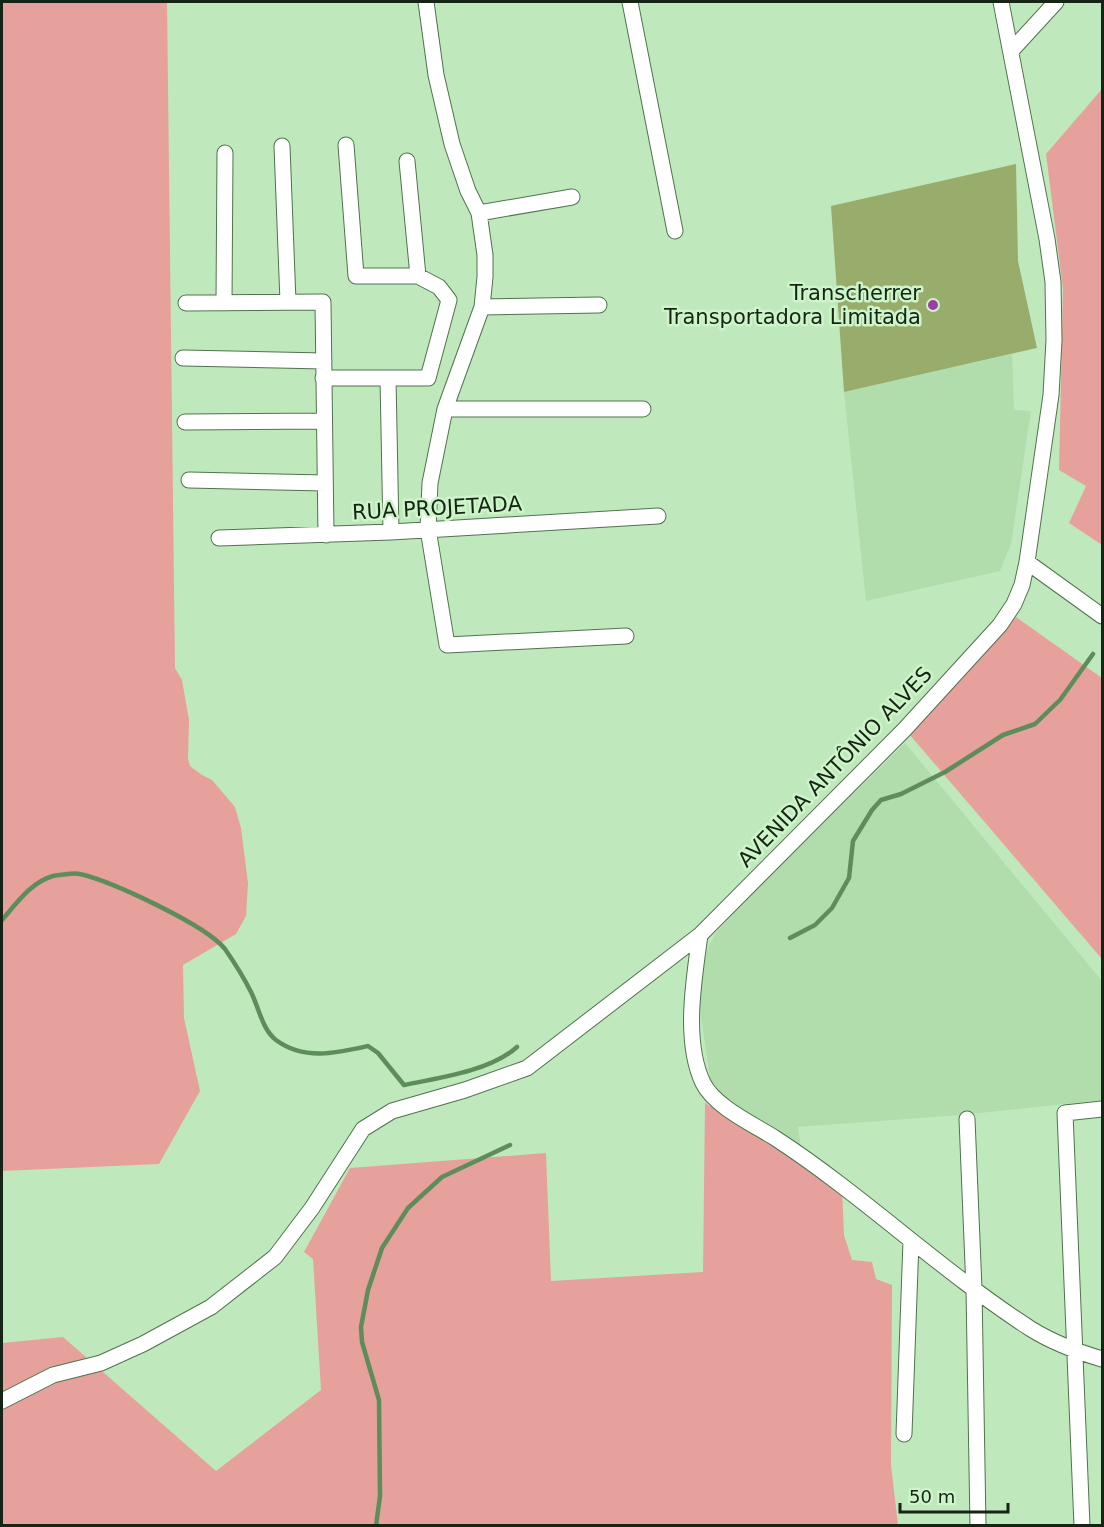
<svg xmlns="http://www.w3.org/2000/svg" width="1104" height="1527" viewBox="0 0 1104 1527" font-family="'DejaVu Sans',sans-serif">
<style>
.built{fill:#b1ddad}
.green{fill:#e6a19d}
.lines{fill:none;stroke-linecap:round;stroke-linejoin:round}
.stream{stroke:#5e8d5b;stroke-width:4.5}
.building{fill:#98ac6c}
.minor-casing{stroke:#50734d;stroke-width:17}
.minor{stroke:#fff;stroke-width:15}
.poi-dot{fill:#9c3ea8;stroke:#cdf5c9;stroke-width:2}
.labels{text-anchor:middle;stroke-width:5;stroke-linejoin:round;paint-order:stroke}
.poi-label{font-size:21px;fill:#152414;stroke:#cdf5c9;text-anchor:end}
.street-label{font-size:21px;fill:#152414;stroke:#cdf5c9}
</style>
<rect width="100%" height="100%" fill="#c0e8bd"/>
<path class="built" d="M1012,354L1014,410L1031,411L1011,544L1000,571L866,601L844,392Z
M905,743L1102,981V1100L961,1115L798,1127L801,1147L728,1102L710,1079L698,993L707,950L715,934L754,891Z"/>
<path class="green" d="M2,2H167L175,668L182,680L189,720L188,759L190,766L202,775L212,780L235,807L241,828L248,883L246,916L236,934L183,965L184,1018L200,1091L159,1164L2,1171Z
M1102,89V545L1069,523L1086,486L1059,470L1063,289L1046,154Z
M1016,617L1102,678V959L910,735Z
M705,1103L842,1186L844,1235L852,1260L872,1262L876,1279L892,1285L891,1465L898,1525H2V1343L63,1337L216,1471L321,1390L313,1259L304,1252L350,1168L546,1153L551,1281L703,1272Z"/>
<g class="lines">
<path class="stream" d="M2,920C16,904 31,882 53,876C61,875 73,872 80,874C111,881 206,925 225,949C234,962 244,978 251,992C259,1008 262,1029 276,1040C304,1061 337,1053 368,1046L378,1053L404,1085C439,1078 490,1071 517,1047
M790,938L815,925L832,908L849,878L853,841L872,810L881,800L901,794L945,772L1003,735L1035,724L1060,700L1093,654
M376,1526L380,1496L379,1400L362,1342L361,1327L368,1290L382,1248L408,1208L442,1177L510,1145"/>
</g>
<path class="building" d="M1016,164L1018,261L1037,348L844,392L831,206Z"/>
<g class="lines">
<defs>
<path id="minor" d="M426,2L436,75L452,144L468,191L479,213L485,255V277L482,307L445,409L430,483L428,529L447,645L626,636
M630,2L675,231
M1012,50L1056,2
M346,145L356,276H418L407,161
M282,146L288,302
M479,213L572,197
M186,303L323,302L326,535
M224,303L225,153
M482,307L599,305
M183,358L324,361
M323,378H428L449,300L439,287L418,276
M388,378L391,532
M445,409H643
M185,422L324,421
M189,480L325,483
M219,538L391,532L658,516
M1027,562L1102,616
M700,935C694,979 683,1041 703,1083C715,1107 753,1124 775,1138C864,1196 941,1271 1031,1329C1052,1342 1078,1352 1102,1359
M967,1119L974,1289L978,1526
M2,1401L53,1375L101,1363L143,1344L211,1307L275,1257L312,1208L363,1129L392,1111L465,1090L527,1068L700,935L904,730L1000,625L1014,604L1022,585L1027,562L1051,395L1054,340L1053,282L1047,239L1001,2
M904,1434L911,1241
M1082,1526L1065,1113L1102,1109"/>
</defs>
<use href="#minor" class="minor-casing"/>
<use href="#minor" class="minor"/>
</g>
<circle class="poi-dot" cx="933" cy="305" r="6"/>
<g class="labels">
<g class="poi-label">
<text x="921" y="300">Transcherrer<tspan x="921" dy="24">Transportadora Limitada</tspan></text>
</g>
<g class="street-label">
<text transform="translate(437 508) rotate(-3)" y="7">RUA PROJETADA</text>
<text transform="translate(835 767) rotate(-46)" y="7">AVENIDA ANTÔNIO ALVES</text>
</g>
</g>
<rect width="1104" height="1527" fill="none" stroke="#152414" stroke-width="6"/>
<path d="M900 1503v9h108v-9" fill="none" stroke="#152414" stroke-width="3"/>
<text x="909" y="1503" font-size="18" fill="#152414" stroke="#cdf5c9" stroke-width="4.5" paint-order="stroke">50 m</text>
</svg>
